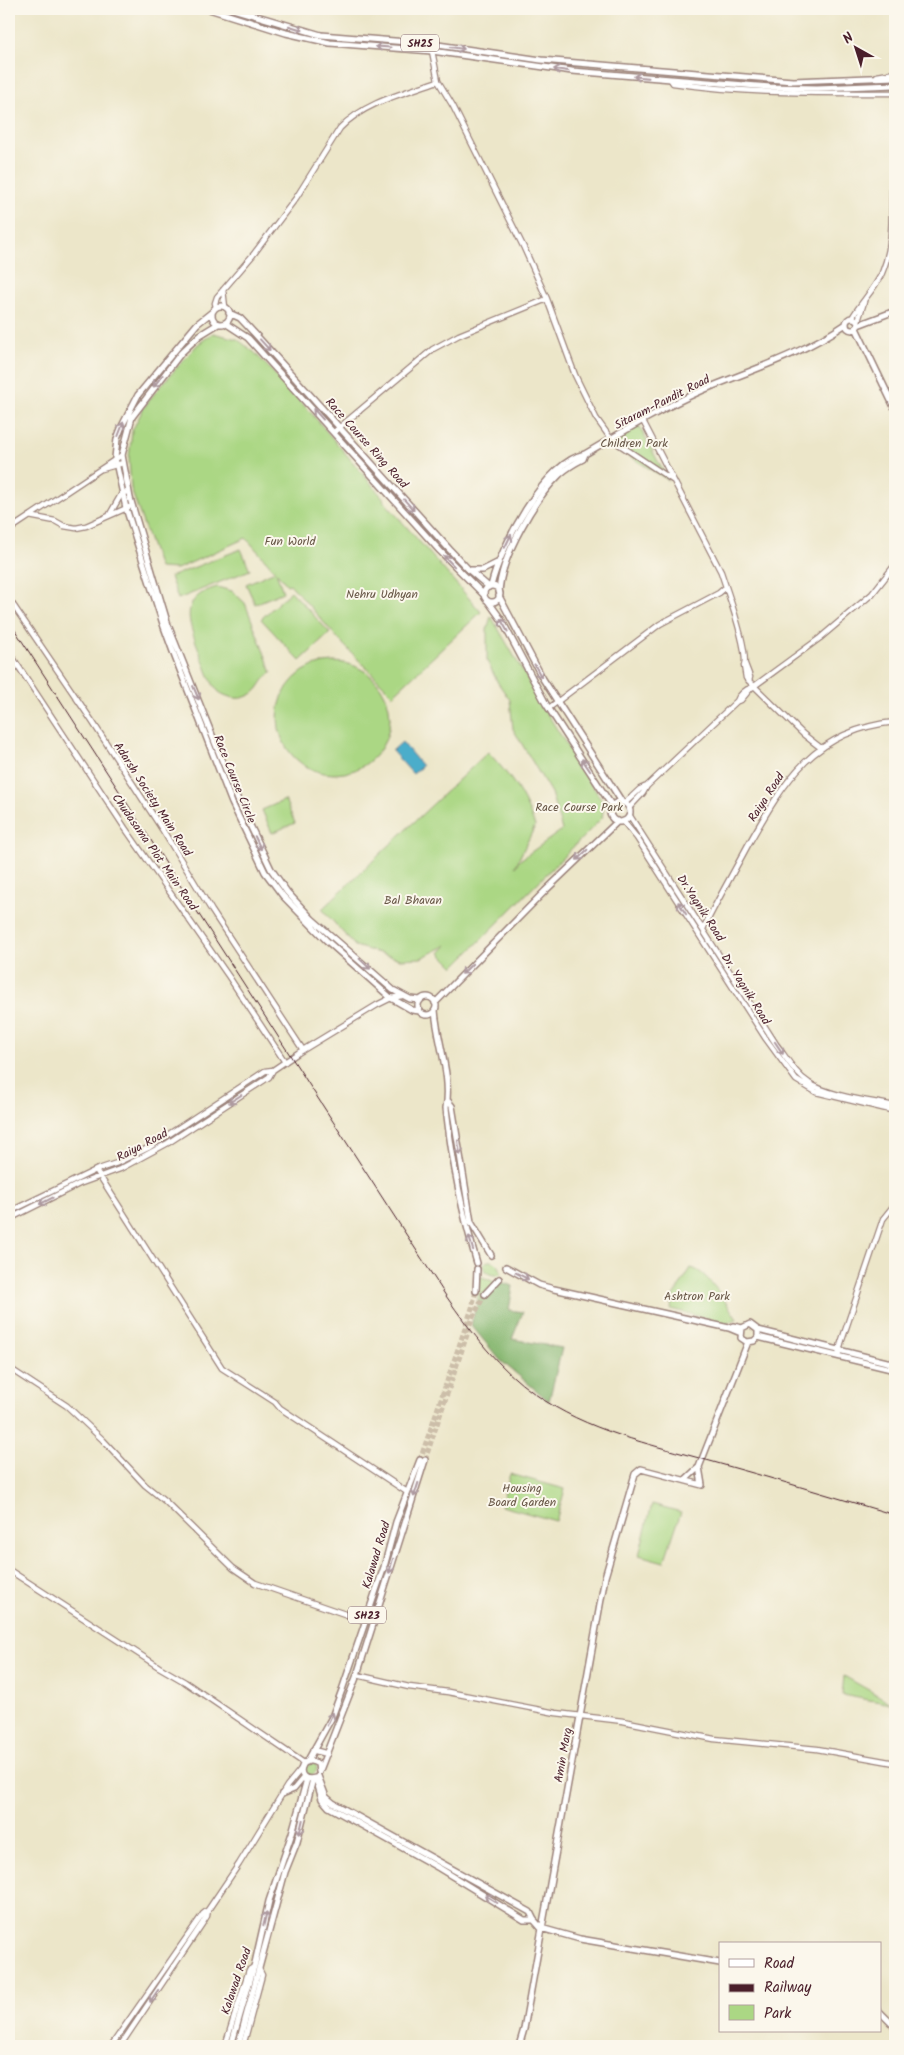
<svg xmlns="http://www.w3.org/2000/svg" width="904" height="2055" viewBox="0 0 904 2055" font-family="Kalam,sans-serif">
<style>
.green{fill:#abd784;stroke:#7a7b58}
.forest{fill:#88b872;stroke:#696c4e}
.water{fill:#4badca;stroke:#4a667a}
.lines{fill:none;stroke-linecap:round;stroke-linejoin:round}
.major-tunnel{stroke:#ccbea9;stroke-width:5;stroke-dasharray:5 2.5;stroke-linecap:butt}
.minor-casing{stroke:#9b827a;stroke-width:7}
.major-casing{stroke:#9b827a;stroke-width:8}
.minor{stroke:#fff;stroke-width:4.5}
.major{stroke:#fff;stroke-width:5}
.rail{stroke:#4a1f2b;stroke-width:1}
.oneway{stroke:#ae9aa0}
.labels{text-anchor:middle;stroke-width:4;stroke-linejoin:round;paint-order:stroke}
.shield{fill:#fbf7ec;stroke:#7f6065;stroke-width:1}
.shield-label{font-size:11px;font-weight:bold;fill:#4a1f2b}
.street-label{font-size:12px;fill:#4a1f2b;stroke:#fbf7ec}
.park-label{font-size:12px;fill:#675646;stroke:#fbf7ec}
</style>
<rect width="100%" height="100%" fill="#fbf7ec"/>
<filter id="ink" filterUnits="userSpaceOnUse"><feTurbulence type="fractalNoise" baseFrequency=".02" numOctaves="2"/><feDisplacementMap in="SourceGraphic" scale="10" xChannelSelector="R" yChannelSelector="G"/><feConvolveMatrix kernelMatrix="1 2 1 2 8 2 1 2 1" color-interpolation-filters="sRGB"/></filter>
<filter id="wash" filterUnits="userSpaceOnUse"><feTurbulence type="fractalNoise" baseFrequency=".0096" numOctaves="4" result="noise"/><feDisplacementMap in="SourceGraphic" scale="20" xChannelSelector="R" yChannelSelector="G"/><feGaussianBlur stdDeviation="1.12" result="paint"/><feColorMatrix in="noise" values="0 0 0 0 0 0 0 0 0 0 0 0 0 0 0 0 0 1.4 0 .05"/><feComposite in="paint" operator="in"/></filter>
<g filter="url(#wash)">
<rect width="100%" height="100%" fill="#ece6c9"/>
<path class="green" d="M213,333L237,339L254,352L312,414L384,499L383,500L481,612L393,695L341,642L290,584L287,585L276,572L283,592L255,604L246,584L275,571L246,538L177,569L159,568L131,489L129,458L132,431L143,409L157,390L197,345Z
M638,424L668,480L606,442Z
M241,549L250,570L178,599L170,577Z
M217,587L232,591L245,603L272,673C259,679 262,694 241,698C234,699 225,696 219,692C210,683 207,669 202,658C191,628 174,599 217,587Z
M291,591L330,633L300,661L261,619Z
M491,616L548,715L604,804L602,818L454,967L440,953L447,945L421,958L400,959L355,946L322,909L488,752C511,777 523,793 535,826L515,867L520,860L562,830L551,793L513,729L510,700L498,683L487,661V630Z
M278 718a56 56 0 1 1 112 0a56 56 0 1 1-112 0Z
M285,800L295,823L272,833L262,810Z
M487,1261C496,1260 501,1266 501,1274C494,1277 484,1274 483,1265Z
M691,1268C708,1271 727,1305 737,1319L728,1322V1324L671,1309L673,1297Z
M480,1276L497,1283L484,1293L477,1304Z
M510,1474L565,1489L556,1521L501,1506Z
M652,1504L681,1512L664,1562L639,1555Z
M844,1676L888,1701L891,1704L842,1695Z
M309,1763H316L317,1770L310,1778L304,1774L306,1765Z"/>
<path class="forest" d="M498,1281L513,1286L509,1310L523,1312L512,1339L562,1348L549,1401L500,1360L471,1325C477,1301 479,1298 498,1281Z"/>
<path class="water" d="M402,742L422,766L413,774L392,751Z"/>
</g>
<g filter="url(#ink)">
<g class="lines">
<path class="major-tunnel" d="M420,1460L472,1308L476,1291
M425,1460L473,1317L485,1294"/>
<defs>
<path id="minor" d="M432,51L438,81L453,106L524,248L547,299L575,375L596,418L611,439L674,481
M877,76L895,73
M671,80L673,83C746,94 822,93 895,93
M223,290L225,307
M216,307L215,303L217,297L253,255L296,198L340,128C365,102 405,93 438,81
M852,318C861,302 874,290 882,273C898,235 888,193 895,154
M858,321L864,302
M334,432L433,349L459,335L547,299
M102,469L123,463
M110,514L122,493L128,492
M29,516L55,521L64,526L76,528L86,526L129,507
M9,530L122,455
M726,587C731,602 749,653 744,666L746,678L749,681L803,734L821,748
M9,599L92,721L162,829L212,911L303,1050
M9,652L125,828L229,977L285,1062
M745,664L750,677L749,681
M753,687L820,638L872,594L895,565
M549,708L660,624L719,593L726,587L721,572L643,421
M625,803L640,789L647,786L737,701L741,700L751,688C746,689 739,695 737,701
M629,808L643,793L647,786
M630,816L776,1044C786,1057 795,1074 809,1083C828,1096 871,1101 895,1106
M623,821L637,838L766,1039L796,1080L816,1092L895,1111
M703,929C717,901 733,873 748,845C785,780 814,730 895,722
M96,1170L222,1368L275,1402L280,1408L407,1492
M9,1212L96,1170L117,1163L148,1148L265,1071L273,1070
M9,1219L79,1184L120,1169L168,1143L269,1077L273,1070L298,1053L377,1005L391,998L402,996
M838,1356L841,1343L883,1219L895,1204
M9,1368L67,1406L103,1440L145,1485L165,1501L233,1568L255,1583L365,1621
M9,1570L159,1667L185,1682L304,1763
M357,1675L409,1687L448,1692L556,1713L623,1721L714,1739L817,1749L895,1763
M111,2046L203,1914L208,1910L239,1864L287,1786L301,1769
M120,2046L202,1924L207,1916L208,1910
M225,2046L249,1970L254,1967
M243,2046L262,1975L259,1969"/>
<path id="major" d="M209,9L286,33L330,43L432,51L572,71L770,87L817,88L895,85
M233,9L321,35L431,44L541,60L793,81L895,77
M212 315a9 9 0 1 1 18 0a9 9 0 1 1-18 0Z
M212,312L197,324L138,395L122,426L117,439L115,458L126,508L164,627L175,657L232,803L265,872L283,896L326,940L391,998L412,1010L420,1011
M229,313L240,318L255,334L450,550L469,570L489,587
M846 324a6 6 0 1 1 12 0a6 6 0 1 1-12 0Z
M225,323L248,338L440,551L484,595
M218,324L200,335L181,353L132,417L122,455L130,498L168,625L238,800L271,869L287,892L312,919L393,990L410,999L420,1000
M858,325L895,311
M856,328L895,409
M470,570H483L497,563
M491,586C500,548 544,463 585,454
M484 594a8 8 0 1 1 16 0a8 8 0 1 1-16 0Z
M499,592C501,556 535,498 560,474C567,468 575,463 583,459L585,454C624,431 662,408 703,390C751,370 803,354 846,324
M499,596L543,679L622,802
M488,601L501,619L546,704L612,806
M610 812a10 10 0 1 1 20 0a10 10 0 1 1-20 0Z
M418 1006a9 9 0 1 1 18 0a9 9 0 1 1-18 0Z
M435,1003L545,891L618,821
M435,1010C437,1041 452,1077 446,1108C452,1161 462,1213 477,1263
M448,1101L452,1106L471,1222L491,1255
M506,1267L539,1285L554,1289L729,1328L741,1333
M476,1291L477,1269
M485,1294L499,1279
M729,1328L733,1326L742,1328
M758,1330V1337L754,1341L747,1342L741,1338L742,1328L750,1324L758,1330L895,1364
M758,1337L895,1370
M685,1480L699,1467L748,1342
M313,1750L327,1754
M307,1762L332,1717L342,1690L384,1567L396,1522L420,1460
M320,1770L357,1675L425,1460
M318,1776L326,1797L333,1803L530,1912L534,1920L541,1928L580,1939L720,1963
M315,1778C293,1784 300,1751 318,1764L319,1772
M316,1779L322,1799L329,1807L439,1868L524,1920H534
M282,1794L294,1789L304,1777
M880,2012L895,2027
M231,2046L255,1963L269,1901L292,1833L307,1779
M238,2046L285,1872L297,1842L313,1779
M519,2046L524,2029L605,1577L635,1474L641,1469L702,1485L699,1467"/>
</defs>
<use href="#minor" class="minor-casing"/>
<use href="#major" class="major-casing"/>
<use href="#minor" class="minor"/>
<use href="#major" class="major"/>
<path class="rail" d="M9,621L446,1296C472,1333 498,1368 535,1394C587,1431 649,1444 710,1461C772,1478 834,1497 895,1515"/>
</g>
<defs><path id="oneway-shaft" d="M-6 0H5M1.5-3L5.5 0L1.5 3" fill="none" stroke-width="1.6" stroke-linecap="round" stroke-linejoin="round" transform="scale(1.25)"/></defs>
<g class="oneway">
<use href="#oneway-shaft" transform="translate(296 28) rotate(17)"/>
<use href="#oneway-shaft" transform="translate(383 47) rotate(-176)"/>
<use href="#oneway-shaft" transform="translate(457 48) rotate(8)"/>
<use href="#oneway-shaft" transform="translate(561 70) rotate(-172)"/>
<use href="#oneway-shaft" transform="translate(641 77) rotate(-175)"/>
<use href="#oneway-shaft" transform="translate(265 345) rotate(48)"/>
<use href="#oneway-shaft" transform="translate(158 381) rotate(128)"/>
<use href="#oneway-shaft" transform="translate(318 414) rotate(-132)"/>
<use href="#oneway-shaft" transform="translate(121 429) rotate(-69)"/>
<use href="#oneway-shaft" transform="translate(409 505) rotate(48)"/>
<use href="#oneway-shaft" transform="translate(508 541) rotate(-64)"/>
<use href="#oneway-shaft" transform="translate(449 561) rotate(-134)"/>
<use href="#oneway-shaft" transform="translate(504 625) rotate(-119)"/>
<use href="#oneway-shaft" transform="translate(538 671) rotate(62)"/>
<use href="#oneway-shaft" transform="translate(196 693) rotate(67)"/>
<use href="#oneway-shaft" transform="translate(586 765) rotate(-124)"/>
<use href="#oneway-shaft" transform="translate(258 843) rotate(65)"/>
<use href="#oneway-shaft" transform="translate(582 855) rotate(136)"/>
<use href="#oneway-shaft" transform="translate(682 908) rotate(-123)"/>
<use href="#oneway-shaft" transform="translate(365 964) rotate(43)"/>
<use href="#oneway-shaft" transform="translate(467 969) rotate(135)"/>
<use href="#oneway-shaft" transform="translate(779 1048) rotate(56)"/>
<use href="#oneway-shaft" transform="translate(235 1099) rotate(148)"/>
<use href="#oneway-shaft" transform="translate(459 1148) rotate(82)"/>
<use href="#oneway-shaft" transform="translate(46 1201) rotate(153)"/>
<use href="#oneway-shaft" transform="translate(471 1243) rotate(-107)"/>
<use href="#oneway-shaft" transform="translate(522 1276) rotate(28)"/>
<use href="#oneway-shaft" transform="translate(416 1490) rotate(108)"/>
<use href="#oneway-shaft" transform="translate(391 1566) rotate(106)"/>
<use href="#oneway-shaft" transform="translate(330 1719) rotate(-65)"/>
<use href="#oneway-shaft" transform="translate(301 1827) rotate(103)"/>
<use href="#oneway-shaft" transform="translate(491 1899) rotate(-148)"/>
<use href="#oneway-shaft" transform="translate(265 1919) rotate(-77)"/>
<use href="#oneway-shaft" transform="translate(154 1996) rotate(124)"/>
</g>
</g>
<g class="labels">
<g class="shield">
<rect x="401" y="34.5" width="38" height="17" rx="4"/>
<rect x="348" y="1606.5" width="38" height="17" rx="4"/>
</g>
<g class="shield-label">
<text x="420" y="47">SH25</text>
<text x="367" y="1619">SH23</text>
</g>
<g class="street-label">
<text transform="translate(662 402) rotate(-27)" y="4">Sitaram-Pandit Road</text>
<text transform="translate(367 443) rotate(48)" y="4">Race Course Ring Road</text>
<text transform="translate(235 779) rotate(68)" y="4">Race Course Circle</text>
<text transform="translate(766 797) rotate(-57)" y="4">Raiya Road</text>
<text transform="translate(153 799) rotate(57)" y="4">Adarsh Society Main Road</text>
<text transform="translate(155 852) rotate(55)" y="4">Chudasama Plot Main Road</text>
<text transform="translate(701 908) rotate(57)" y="4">Dr.Yagnik Road</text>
<text transform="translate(746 989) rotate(58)" y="4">Dr. Yagnik Road</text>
<text transform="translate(142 1145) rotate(-28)" y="4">Raiya Road</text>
<text transform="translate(376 1555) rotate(-73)" y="4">Kalawad Road</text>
<text transform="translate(563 1755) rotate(-80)" y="4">Amin Marg</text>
<text transform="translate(236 1981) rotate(-71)" y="4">Kalawad Road</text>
</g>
<g class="park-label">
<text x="634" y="447">Children Park</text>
<text x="290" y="545">Fun World</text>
<text x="382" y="598">Nehru Udhyan</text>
<text x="579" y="811">Race Course Park</text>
<text x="413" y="904">Bal Bhavan</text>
<text x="697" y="1300">Ashtron Park</text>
<text x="522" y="1492">Housing<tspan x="522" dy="14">Board Garden</tspan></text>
</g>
</g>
<rect width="904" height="2055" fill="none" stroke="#fbf7ec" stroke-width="30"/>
<rect x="719" y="1942" width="162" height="90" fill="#fbf7ec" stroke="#b4a19f"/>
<rect x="729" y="1959" width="25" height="8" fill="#ffffff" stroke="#b4a19f"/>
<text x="764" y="1968" font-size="15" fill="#4a1f2b">Road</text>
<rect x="729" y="1984" width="25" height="8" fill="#4a1f2b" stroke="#b4a19f"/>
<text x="764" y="1992" font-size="15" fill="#4a1f2b">Railway</text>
<rect x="729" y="2005" width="25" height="15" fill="#abd784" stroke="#b4a19f"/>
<text x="764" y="2018" font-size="15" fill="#4a1f2b">Park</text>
<g transform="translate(856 48) rotate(321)" stroke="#fbf7ec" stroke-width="4" paint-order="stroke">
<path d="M0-4L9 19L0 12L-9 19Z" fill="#4a1f2b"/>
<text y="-8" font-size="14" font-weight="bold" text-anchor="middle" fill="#4a1f2b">N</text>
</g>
</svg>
